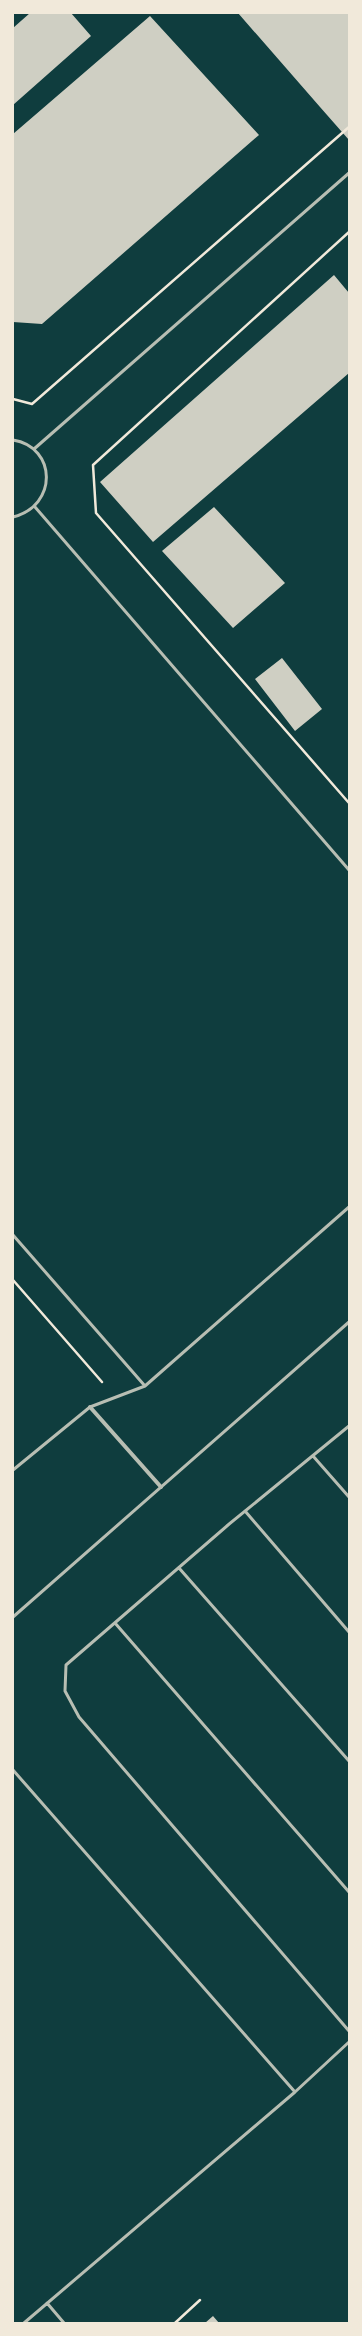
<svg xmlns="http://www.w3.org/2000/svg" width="362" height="2336" viewBox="0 0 362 2336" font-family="'Playfair Display',serif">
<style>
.building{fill:#cfcfc3}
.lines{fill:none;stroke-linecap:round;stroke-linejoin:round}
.path{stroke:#f1e9da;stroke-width:2.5}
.service{stroke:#b8beb3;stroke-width:3}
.minor{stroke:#b8beb3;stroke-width:4}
</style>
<rect width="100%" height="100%" fill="#0f3d3e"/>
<path class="building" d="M30,13H71L91,36L13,105V28Z
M238,13H349V140L320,107Z
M150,16L259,135L42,324L13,322V134Z
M334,275L349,293V373L153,542L100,482Z
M214,507L285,583L233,628L162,551Z
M282,658L322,709L295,731L255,679Z
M213,2316L219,2323H205Z"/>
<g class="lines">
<path class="path" d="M349,232L93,465L96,513L349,803
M13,399L32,404L349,127
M13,1280L102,1382
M175,2323L200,2300"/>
<path class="service" d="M13,440C57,447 58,506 13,517
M34,449L349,173
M35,507L349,870
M13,1235L145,1386
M349,1426L228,1525L66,1665L65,1691L79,1717L349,2031
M313,1456L349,1497
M13,1470L90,1407L145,1386L349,1207
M245,1511L349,1632
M179,1568L349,1761
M13,1617L349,1322
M115,1623L349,1892
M13,1770L295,2092L349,2042
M47,2303L64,2323
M24,2323L295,2092"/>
<path class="minor" d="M90,1407L161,1487"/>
</g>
<rect width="362" height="2336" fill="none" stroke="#f1e9da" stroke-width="28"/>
</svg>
